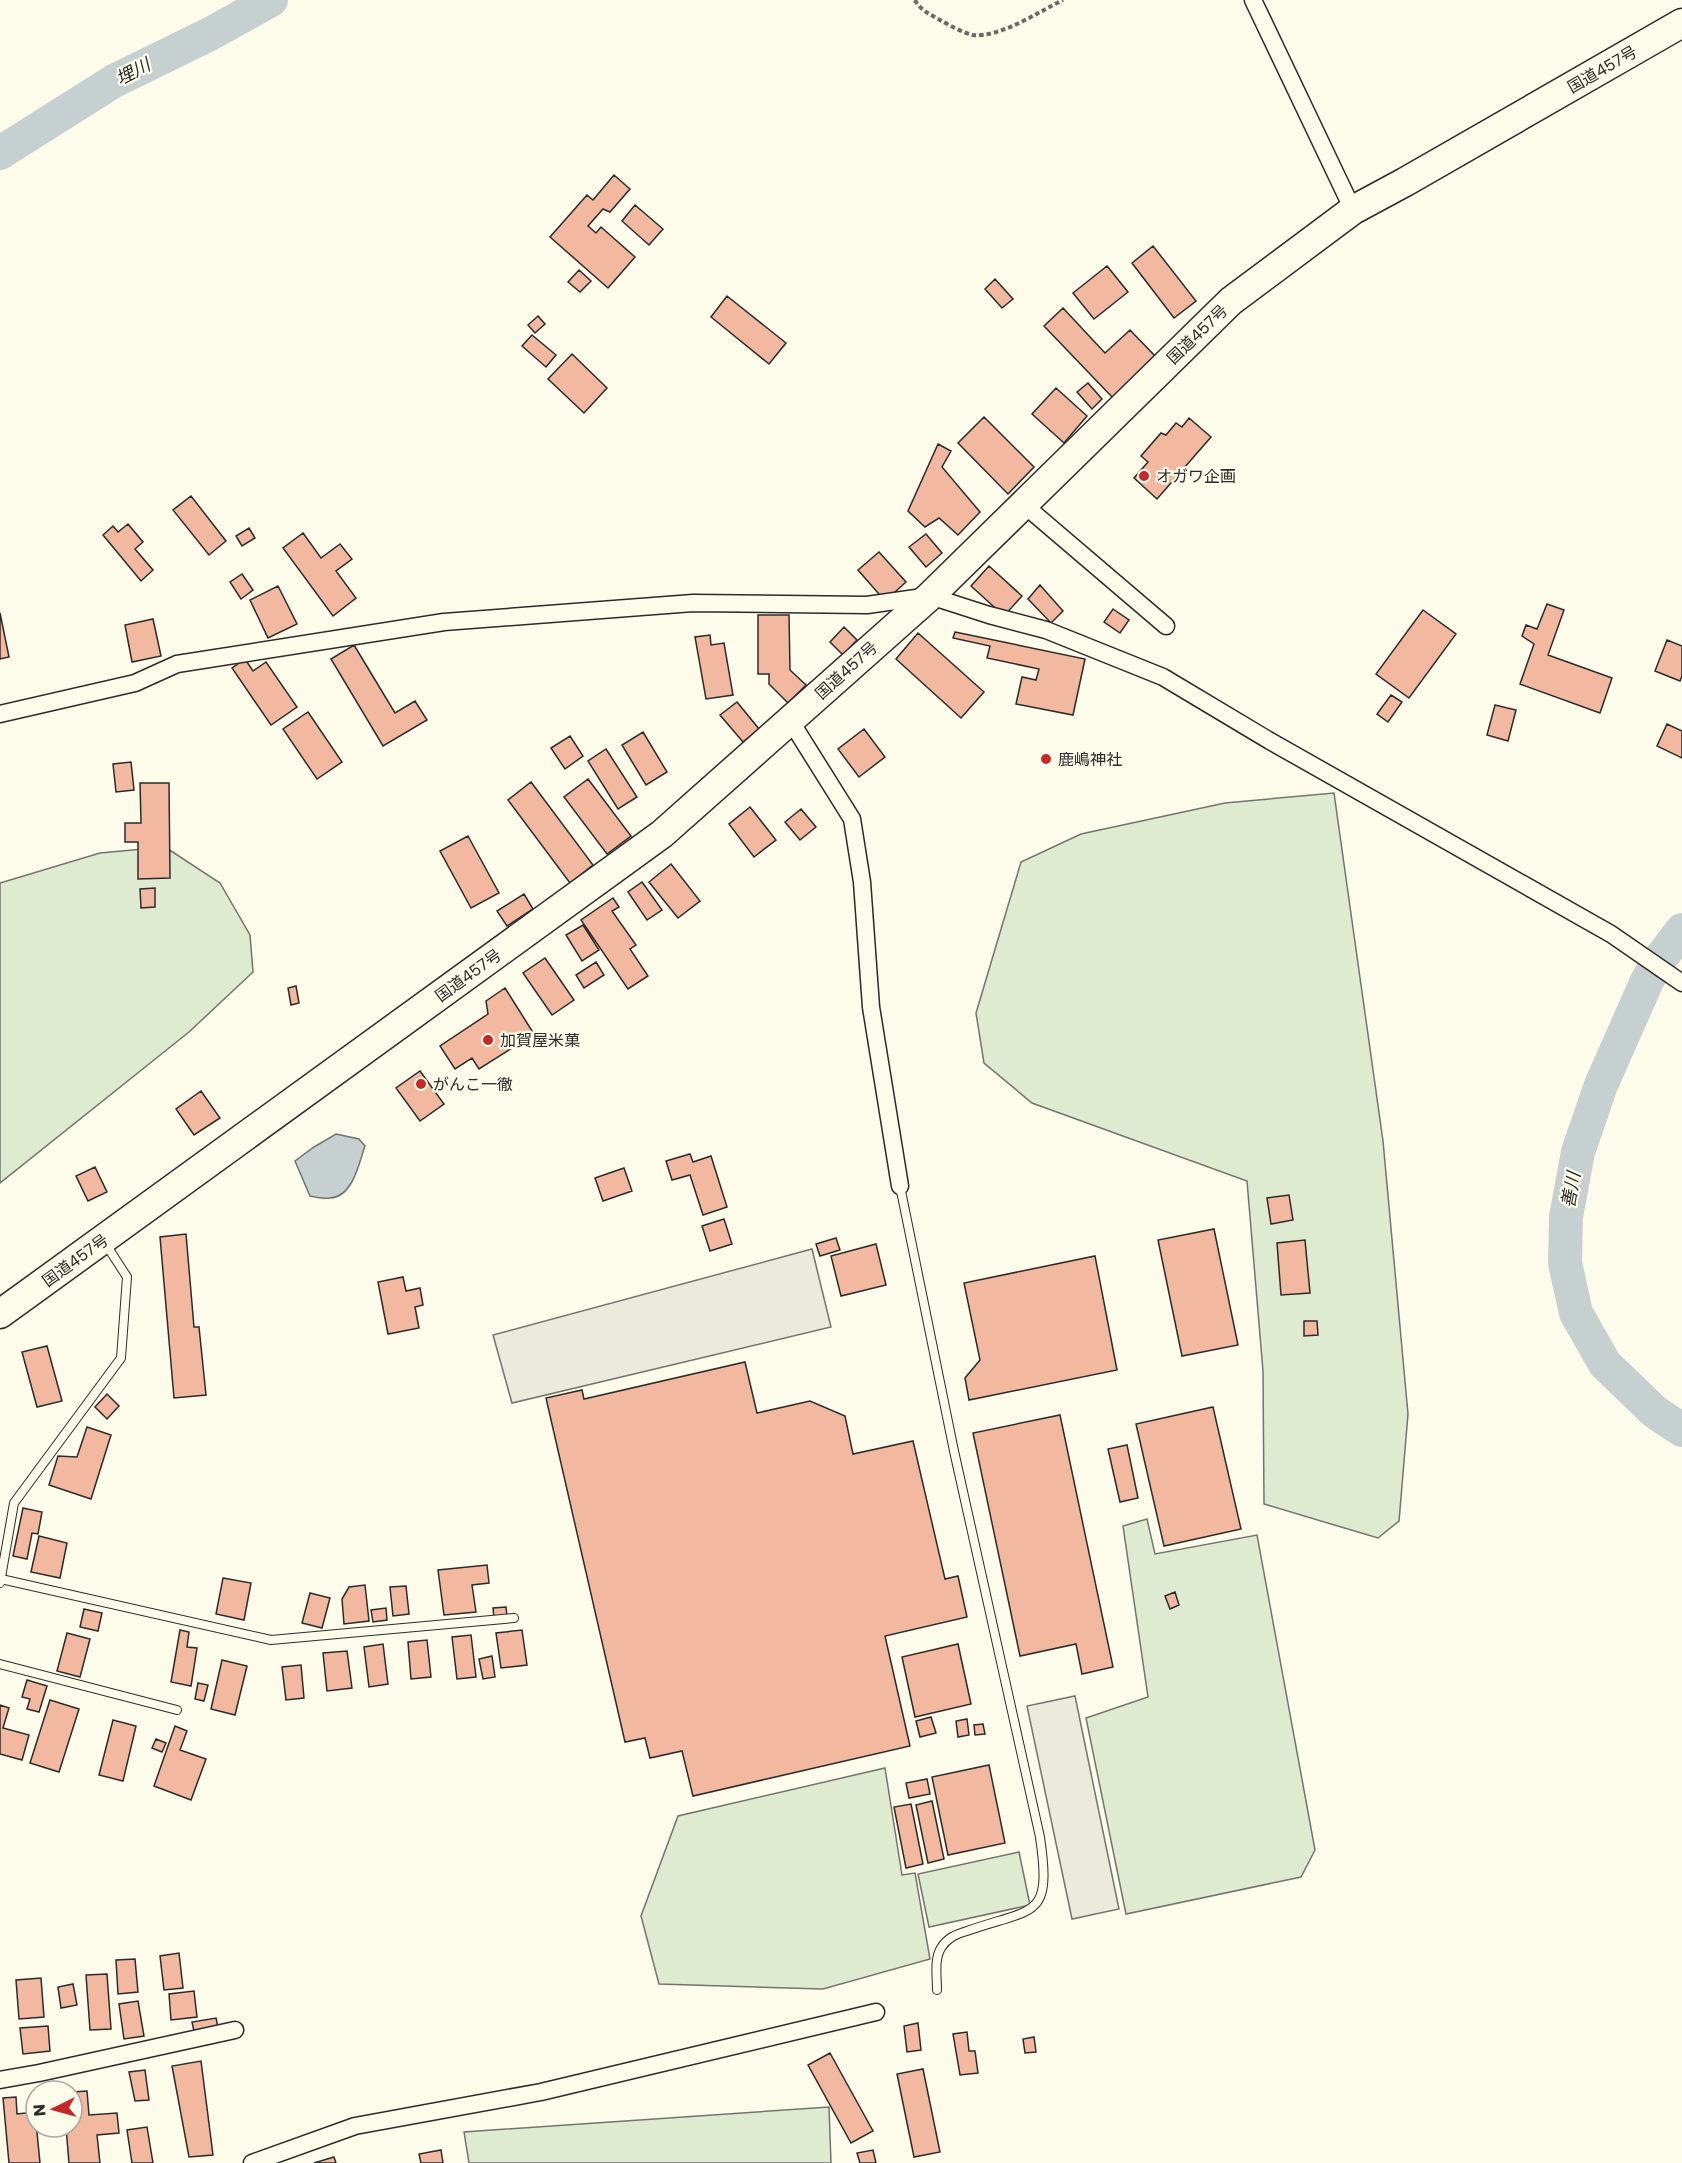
<svg xmlns="http://www.w3.org/2000/svg" width="1682" height="2163" viewBox="0 0 1682 2163" font-family="Poppins,'Noto Sans JP',sans-serif">
<style>
.green{fill:#deebd1;stroke:#74746e;stroke-width:1.5}
.parking{fill:#eceadb;stroke:#74746e;stroke-width:1.5}
.water{fill:#c7d0d0;stroke:#74746e;stroke-width:1.5}
.lines{fill:none;stroke-linecap:round;stroke-linejoin:round}
.river{stroke:#c7d0d0;stroke-width:34}
.building{fill:#f2b8a0;stroke:#2b2b2b;stroke-width:1.5}
.service-casing{stroke:#2b2b2b;stroke-width:10}
.minor-casing{stroke:#2b2b2b;stroke-width:19}
.trunk-casing{stroke:#2b2b2b;stroke-width:31}
.path{stroke:#6a6964;stroke-width:4;stroke-dasharray:4.5 3;stroke-linecap:butt}
.service{stroke:#fdfbea;stroke-width:8}
.minor{stroke:#fdfbea;stroke-width:16}
.trunk{stroke:#fdfbea;stroke-width:28}
.poi-dot{fill:#c62828;stroke:#fdfbea;stroke-width:2}
.labels{text-anchor:middle;stroke-width:4.5;stroke-linejoin:round;paint-order:stroke}
.street-label{font-size:16px;fill:#2b2b2b;stroke:#fdfbea}
.poi-label{font-size:16px;fill:#2b2b2b;stroke:#fdfbea;text-anchor:start}
.water-label{font-size:18px;font-style:italic;fill:#2b2b2b;stroke:#fdfbea}
</style>
<rect width="100%" height="100%" fill="#fdfbea"/>
<path class="green" d="M1334,793L1383,1141L1408,1414L1399,1521L1378,1538L1264,1504L1263,1371L1247,1181L1032,1103L984,1063L976,1013L1021,862L1081,834L1225,803Z
M165,847L220,883L250,935L253,972L189,1032L0,1183V883L100,853Z
M1147,1519L1155,1554L1257,1535L1315,1850L1301,1877L1126,1914L1086,1718L1148,1697L1123,1526Z
M885,1768L902,1875L915,1873L930,1959L823,1989L659,1984L641,1916L678,1816Z
M1019,1852L1030,1905L929,1927L918,1874Z
M829,2107L831,2163H469L464,2132Z"/>
<path class="parking" d="M812,1249L831,1327L512,1403L493,1335Z
M1075,1696L1119,1909L1072,1919L1027,1706Z"/>
<path class="water" d="M336,1134L359,1139L365,1146C359,1163 353,1197 330,1198C324,1199 316,1197 310,1196L295,1161L314,1147Z"/>
<g class="lines">
<path class="river" d="M0,153L114,81L210,34L271,0
M1682,930L1657,963L1647,981L1601,1085L1578,1152L1566,1217L1565,1263L1576,1313L1605,1364L1655,1412L1682,1430"/>
</g>
<path class="building" d="M614,175L630,189L610,212L603,209L588,226L596,233L601,227L635,257L608,288L550,237L587,195L593,200Z
M635,205L663,229L649,245L622,221Z
M1153,246L1196,301L1174,318L1132,263Z
M1107,266L1128,292L1094,319L1073,293Z
M579,270L591,281L580,292L568,282Z
M995,279L1013,299L1002,308L985,289Z
M727,296L786,343L769,364L711,317Z
M1063,308L1105,353L1130,330L1156,357L1113,398L1044,326Z
M538,316L545,324L535,333L528,325Z
M532,335L556,355L546,367L522,346Z
M572,354L607,388L584,413L548,379Z
M1088,383L1102,399L1092,409L1077,392Z
M1056,388L1087,416L1064,443L1032,414Z
M984,417L1034,467L1008,494L958,443Z
M1189,418L1211,437L1157,499L1134,478L1148,462L1141,456L1161,433L1166,435L1176,423L1182,427Z
M938,444L951,451L942,467L980,512L958,535L939,518L925,527L908,511Z
M191,496L226,541L209,555L173,510Z
M128,524L143,542L135,549L153,570L141,581L103,535L113,526L118,532Z
M249,528L255,538L242,546L236,536Z
M303,533L321,558L340,544L352,559L336,571L356,598L333,616L283,548Z
M926,534L942,553L926,567L909,547Z
M879,552L906,582L885,601L858,570Z
M989,566L1022,596L1004,616L971,586Z
M242,574L253,590L241,599L230,582Z
M1040,585L1063,611L1051,623L1028,599Z
M278,586L297,624L268,638L250,600Z
M1547,604L1564,610L1548,655L1612,678L1600,713L1520,684L1534,644L1522,636L1526,625L1537,629Z
M1113,609L1129,620L1120,633L1104,622Z
M1423,610L1456,634L1409,698L1376,674Z
M0,613L9,657L0,659Z
M758,615H789L790,670L806,685L788,703L769,684V674H758Z
M153,619L161,656L132,662L125,625Z
M844,627L857,640L843,655L830,642Z
M955,632L1085,659L1073,715L1016,704L1022,677L1036,680L1039,669L987,658L990,646L953,638Z
M918,633L984,692L961,718L896,659Z
M710,635L711,645L724,643L733,695L706,699L695,637Z
M1667,640L1682,646V676L1680,681L1655,671Z
M354,645L395,713L415,701L427,720L383,746L331,659Z
M245,659L253,671L266,662L297,707L271,725L232,668Z
M1391,695L1402,702L1388,722L1377,714Z
M737,702L759,729L743,742L720,715Z
M1495,705L1516,710L1508,741L1487,735Z
M308,712L342,762L317,779L283,729Z
M1667,724L1682,731V758L1657,746Z
M864,729L885,757L859,777L838,749Z
M643,732L667,772L646,785L622,745Z
M570,736L583,756L565,769L551,748Z
M606,749L637,797L618,809L588,761Z
M131,762L134,790L116,792L113,764Z
M588,779L631,836L607,854L564,797Z
M531,782L593,865L570,883L508,800Z
M140,783H169L170,878L138,879V842H125V823H141Z
M750,807L776,840L754,857L729,824Z
M801,809L816,827L800,840L785,822Z
M468,836L499,893L471,908L440,851Z
M671,864L700,901L678,918L649,882Z
M642,882L662,910L647,920L628,892Z
M155,888V907L141,908L140,889Z
M524,894L533,909L507,926L497,911Z
M613,898L619,907L612,911L636,945L630,949L648,976L628,989L581,920Z
M583,925L599,950L582,961L566,935Z
M545,958L574,1000L552,1015L523,973Z
M596,962L604,975L584,988L576,975Z
M296,986L299,1003L291,1005L288,988Z
M505,988L534,1034L479,1069L472,1058L455,1069L440,1046L488,1014L486,1001Z
M420,1071L444,1104L420,1121L396,1088Z
M201,1091L220,1118L194,1135L176,1109Z
M690,1154L693,1162L711,1156L727,1207L703,1215L690,1175L672,1180L666,1161Z
M95,1167L107,1192L88,1201L76,1176Z
M624,1168L632,1191L603,1201L595,1178Z
M1289,1195L1293,1220L1271,1224L1267,1198Z
M724,1219L732,1244L710,1251L702,1226Z
M1214,1229L1238,1345L1182,1356L1158,1240Z
M186,1234L194,1327H199L206,1395L174,1398L160,1237Z
M836,1238L840,1250L820,1256L816,1244Z
M1305,1240L1310,1293L1281,1295L1277,1243Z
M876,1244L886,1285L841,1296L831,1256Z
M1095,1256L1117,1370L969,1400L965,1378L980,1360L964,1283Z
M403,1277L406,1291L420,1288L423,1305L415,1307L419,1328L388,1334L378,1282Z
M1304,1321H1317L1318,1335L1304,1336Z
M47,1346L62,1401L37,1407L22,1352Z
M745,1362L757,1413L810,1401L845,1416L853,1454L913,1441L945,1579L958,1576L967,1617L885,1636L910,1746L693,1796L682,1751L650,1758L645,1738L625,1742L546,1398L582,1390L584,1399Z
M107,1394L119,1406L107,1419L95,1407Z
M1213,1407L1241,1529L1164,1546L1136,1424Z
M1060,1415L1113,1667L1082,1674L1076,1644L1020,1656L973,1433Z
M87,1427L111,1435L91,1499L49,1485L58,1456L77,1457Z
M1127,1445L1138,1498L1120,1502L1108,1449Z
M23,1508L42,1512L38,1534L32,1533L27,1559L13,1556Z
M39,1536L67,1543L60,1578L31,1572Z
M487,1565L489,1583L472,1585L476,1612L444,1615L438,1570Z
M223,1578L251,1583L244,1620L216,1614Z
M365,1585L369,1621L344,1624L342,1599L349,1587Z
M406,1586L409,1614L393,1616L390,1587Z
M1175,1592L1179,1605L1170,1609L1165,1596Z
M310,1593L330,1598L322,1628L302,1623Z
M506,1607L507,1617L494,1618L493,1608Z
M386,1608L387,1620L373,1622L371,1610Z
M84,1609L102,1613L98,1631L80,1627Z
M180,1630L189,1632L187,1647L197,1648L191,1686L171,1682Z
M522,1630L527,1665L501,1668L496,1633Z
M67,1633L90,1639L80,1677L57,1671Z
M471,1635L476,1677L457,1679L452,1637Z
M427,1640L431,1677L411,1679L408,1642Z
M383,1644L388,1684L369,1687L364,1647Z
M958,1644L971,1704L915,1717L902,1657Z
M347,1651L352,1688L327,1691L323,1653Z
M492,1656L495,1677L483,1679L479,1659Z
M222,1660L247,1666L235,1715L211,1709Z
M301,1665L304,1698L286,1700L282,1667Z
M27,1680L47,1686L39,1712L27,1709L30,1699L22,1697Z
M198,1683L208,1685L204,1701L195,1699Z
M50,1700L79,1709L59,1772L30,1763Z
M0,1705L9,1708L3,1728L29,1735L22,1760L0,1754Z
M931,1717L936,1733L920,1737L916,1721Z
M967,1719L969,1735L958,1737L956,1721Z
M113,1720L136,1726L123,1781L99,1775Z
M983,1724L985,1734L975,1735L974,1725Z
M175,1726L187,1731L180,1750L206,1759L191,1800L154,1786Z
M156,1739L166,1743L162,1752L152,1748Z
M989,1765L1005,1843L948,1855L932,1777Z
M927,1779L930,1794L909,1798L906,1783Z
M932,1801L944,1859L928,1863L916,1805Z
M911,1804L923,1864L906,1868L894,1807Z
M179,1953L183,1988L164,1990L160,1956Z
M135,1959L138,1992L118,1994L116,1960Z
M107,1974L111,2029L90,2030L86,1975Z
M41,1978L44,2017L19,2019L16,1980Z
M73,1984L77,2005L61,2008L58,1987Z
M194,1991L197,2017L171,2020L169,1994Z
M138,2001L144,2036L124,2039L119,2004Z
M216,2018L218,2027L194,2031L192,2022Z
M918,2023L921,2050L907,2052L904,2026Z
M48,2026L50,2051L23,2054L20,2028Z
M967,2032L969,2051H975L978,2073L960,2075L953,2034Z
M1034,2037L1036,2052L1025,2053L1023,2039Z
M830,2053L873,2131L851,2143L808,2065Z
M201,2061L213,2155L189,2157L172,2066Z
M923,2069L940,2152L914,2157L897,2074Z
M145,2070L149,2100L135,2101L129,2072Z
M87,2091L89,2115L117,2113L119,2133L97,2135L100,2163H69L66,2127H72V2092Z
M16,2097L17,2114L35,2112L40,2163H9L3,2098Z
M147,2127L153,2163H132L127,2130Z
M441,2150L443,2163H421L419,2154Z
M873,2150L876,2163H860L857,2153Z
M334,2157L336,2163H314Z"/>
<g class="lines">
<defs>
<path id="service" d="M900,1186L954,1451L1040,1837C1052,1920 1035,1907 967,1931C956,1934 947,1938 941,1948C934,1959 937,1977 937,1990
M1,1579L271,1640L514,1618
M0,1583L14,1503L121,1358L127,1277L105,1243
M0,1664L177,1710"/>
<path id="minor" d="M1253,0L1353,210
M1023,504L1166,626
M0,714L135,683L177,664L444,622L693,603L867,605L930,596L989,615L1046,630L1163,677L1270,741L1611,934L1682,983
M790,720L852,819L862,882L871,1007L900,1186
M0,2080L39,2073L235,2030
M252,2163L355,2126L541,2092L876,2012"/>
<path id="trunk" d="M0,1314L662,834L930,596L1231,301L1353,210L1405,182L1682,23"/>
</defs>
<use href="#service" class="service-casing"/>
<use href="#minor" class="minor-casing"/>
<use href="#trunk" class="trunk-casing"/>
<path class="path" d="M915,0C920,10 930,14 940,20C949,25 963,33 973,35C1000,38 1040,11 1063,0"/>
<use href="#service" class="service"/>
<use href="#minor" class="minor"/>
<use href="#trunk" class="trunk"/>
</g>
<g class="poi-dot">
<circle cx="1144" cy="476" r="6"/>
<circle cx="1046" cy="759" r="6"/>
<circle cx="488" cy="1040" r="6"/>
<circle cx="421" cy="1084" r="6"/>
</g>
<g class="labels">
<g class="street-label">
<text transform="translate(1602 69) rotate(-30)" y="6">国道457号</text>
<text transform="translate(1197 334) rotate(-44)" y="6">国道457号</text>
<text transform="translate(846 670) rotate(-42)" y="6">国道457号</text>
<text transform="translate(468 975) rotate(-36)" y="6">国道457号</text>
<text transform="translate(75 1260) rotate(-36)" y="6">国道457号</text>
</g>
<g class="poi-label">
<text x="1156" y="482">オガワ企画</text>
<text x="1058" y="765">鹿嶋神社</text>
<text x="500" y="1046">加賀屋米菓</text>
<text x="433" y="1090">がんこ一徹</text>
</g>
<g class="water-label">
<text transform="translate(133 72) rotate(-28)" y="6">埋川</text>
<text transform="translate(1571 1190) rotate(-80)" y="6">善川</text>
</g>
</g>
<g transform="translate(54 2109) rotate(265)"><circle r="28" fill="#fdfbea" stroke="#a9a89e" stroke-width="1.5"/>
<path d="M0-4.5L10 22L0 15L-10 22Z" fill="#c62828"/>
<text y="-9" font-size="16" font-weight="bold" text-anchor="middle" fill="#2b2b2b">N</text>
</g>
</svg>
